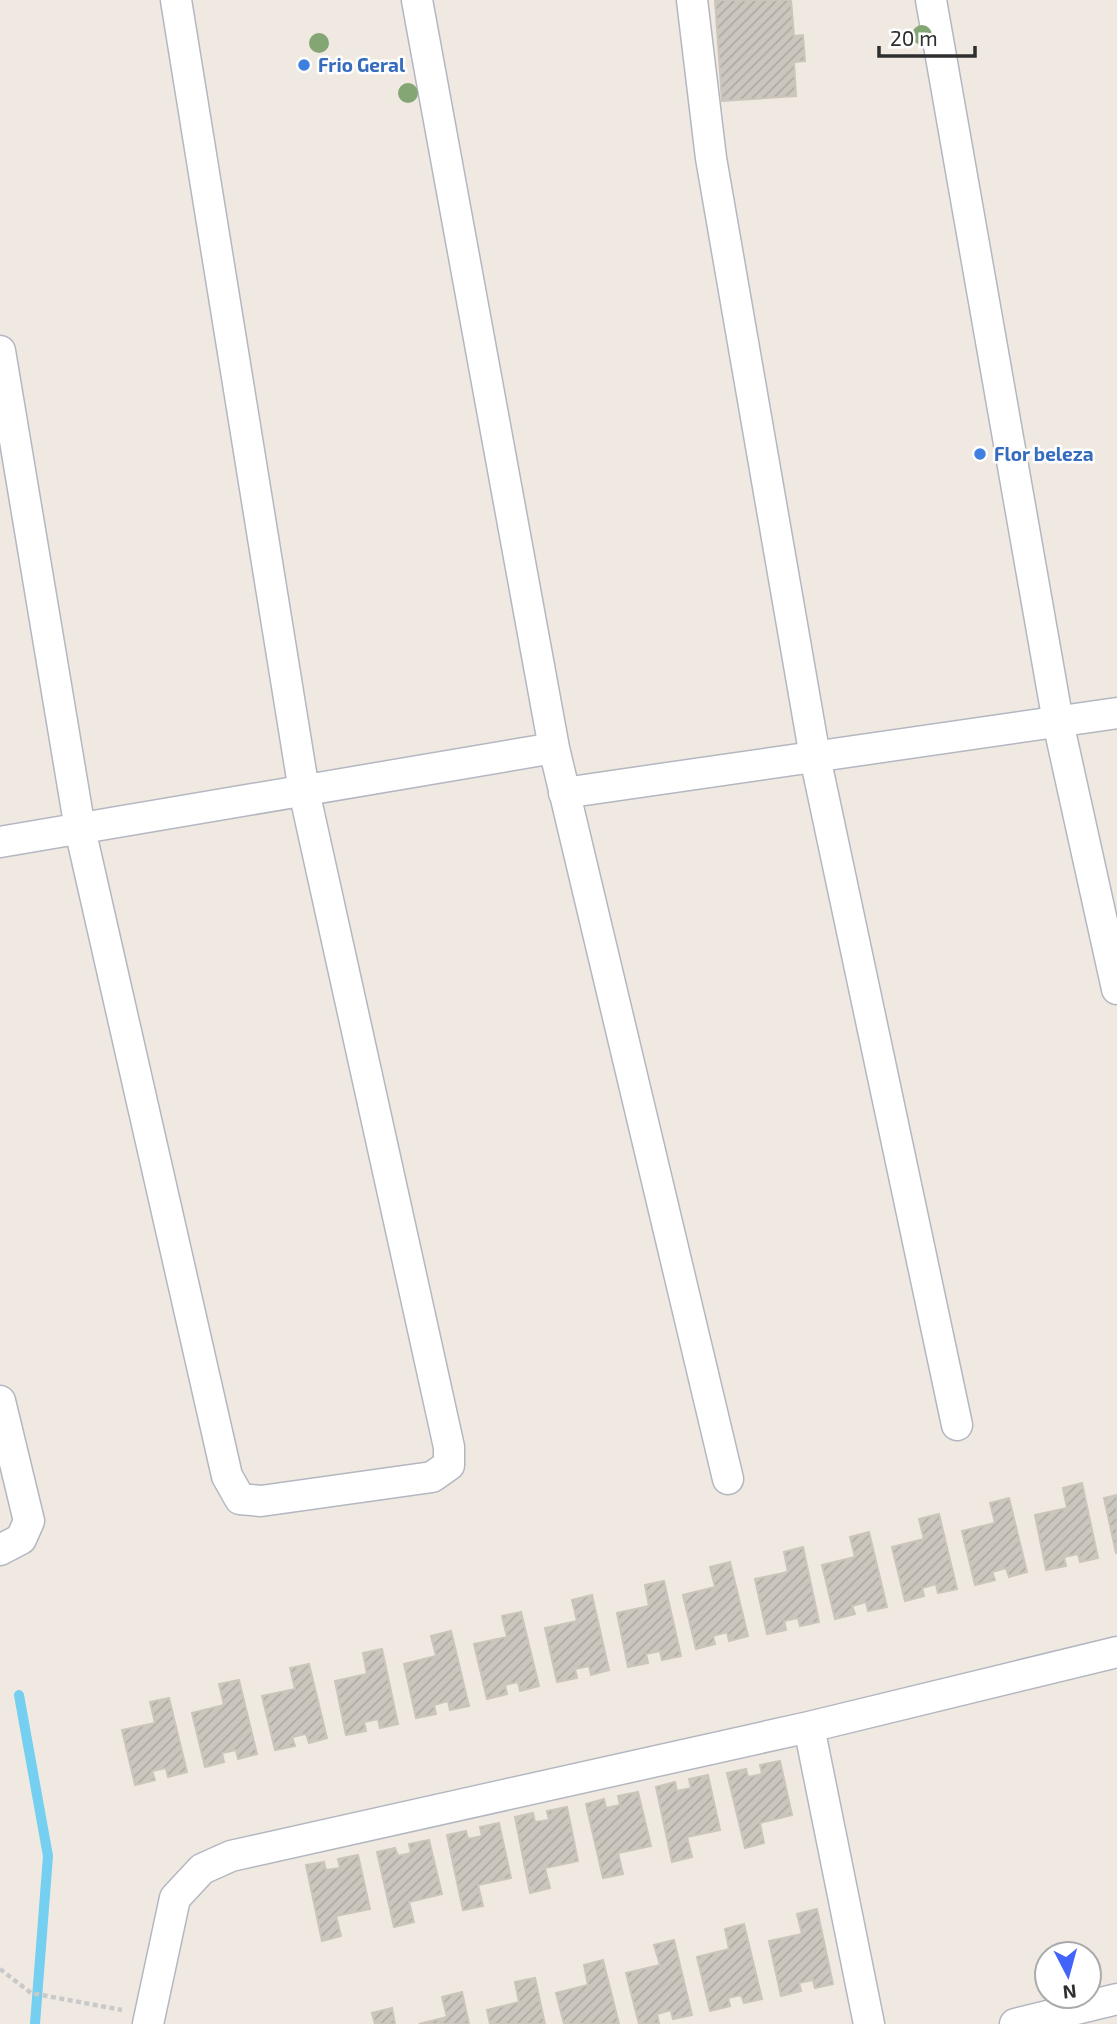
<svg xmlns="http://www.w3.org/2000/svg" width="1117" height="2024" viewBox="0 0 1117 2024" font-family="'Exo 2',sans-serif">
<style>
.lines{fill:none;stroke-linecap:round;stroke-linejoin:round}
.stream{stroke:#75cff0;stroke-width:10}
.building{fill:url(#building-hatch);stroke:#cbc5ba;stroke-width:2}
.minor-casing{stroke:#b4b7c1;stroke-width:33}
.path{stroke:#c9c9c9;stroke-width:4.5;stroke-dasharray:5 3.5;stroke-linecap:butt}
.minor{stroke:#fff;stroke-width:30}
.tree{fill:#84a574}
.shop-dot{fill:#3f7fe0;stroke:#fff;stroke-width:2.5}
.labels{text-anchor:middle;stroke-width:5;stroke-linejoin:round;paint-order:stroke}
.shop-label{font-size:19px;font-weight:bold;fill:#366cbe;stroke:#fff;text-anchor:start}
</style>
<defs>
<pattern id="building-hatch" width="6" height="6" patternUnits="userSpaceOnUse" patternTransform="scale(1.75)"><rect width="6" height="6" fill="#cbc7bf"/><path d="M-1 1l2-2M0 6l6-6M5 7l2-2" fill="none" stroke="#afaba4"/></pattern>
</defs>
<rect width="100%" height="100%" fill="#efe9e1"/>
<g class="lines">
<path class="stream" d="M19,1695L48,1856L35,2024"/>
</g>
<path class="building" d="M715,0H791L794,36L803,35L805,61L794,62L796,96L722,101Z
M1082,1483L1098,1558L1080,1562L1078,1554L1064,1557L1066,1566L1046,1570L1035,1515L1067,1508L1063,1488Z
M1117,1495V1553H1116L1104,1498Z
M1009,1498L1027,1572L1009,1577L1006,1568L992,1572L995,1580L975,1585L962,1531L995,1523L990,1503Z
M939,1514L957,1589L938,1593L936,1584L922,1588L924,1596L905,1601L892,1547L924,1539L919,1519Z
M869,1532L887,1607L868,1611L866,1602L852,1606L855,1614L835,1619L822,1565L855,1557L850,1537Z
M803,1547L819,1622L800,1626L798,1618L784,1621L786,1630L767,1634L755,1579L788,1572L784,1552Z
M730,1562L748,1636L729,1641L727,1632L713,1636L715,1644L696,1649L683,1595L715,1587L710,1567Z
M664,1581L681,1656L662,1660L660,1651L646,1654L648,1663L628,1667L617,1613L649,1606L645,1585Z
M592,1595L609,1670L591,1675L589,1666L575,1669L577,1678L557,1682L545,1628L577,1621L572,1600Z
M521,1612L539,1686L520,1691L518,1682L505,1685L507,1694L487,1699L474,1644L507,1637L502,1616Z
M451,1631L469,1706L450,1710L448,1701L434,1705L436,1714L416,1718L404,1664L436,1656L431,1636Z
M382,1649L398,1724L380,1728L378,1719L364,1722L366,1731L346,1735L335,1681L367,1674L363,1653Z
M309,1664L327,1738L309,1743L306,1734L292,1737L295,1746L275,1750L262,1696L295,1689L290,1668Z
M239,1680L257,1754L238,1759L236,1750L222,1753L224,1762L205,1767L192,1713L224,1705L219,1684Z
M169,1698L187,1772L168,1777L166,1768L152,1771L155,1780L135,1785L122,1730L155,1723L150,1702Z
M780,1761L792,1815L760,1823L764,1843L745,1848L727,1773L746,1769L748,1777L762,1774L760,1765Z
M708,1775L720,1830L687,1837L692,1857L672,1862L656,1787L675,1782L677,1791L691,1788L689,1779Z
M638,1792L651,1846L618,1853L623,1874L603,1878L586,1804L604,1799L606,1808L620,1805L618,1796Z
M567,1807L578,1861L545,1868L550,1888L530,1893L515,1817L533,1813L535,1822L549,1820L547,1811Z
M499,1823L511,1878L478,1885L483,1906L463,1910L447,1835L466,1831L468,1839L482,1836L480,1827Z
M429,1840L442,1894L409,1902L414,1922L394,1927L377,1852L395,1848L398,1856L411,1853L409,1844Z
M358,1855L370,1909L336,1916L341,1936L322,1941L306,1865L324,1862L326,1870L340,1868L338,1859Z
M817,1909L833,1984L815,1988L813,1980L799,1983L801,1991L781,1996L769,1941L802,1934L797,1914Z
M744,1924L762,1999L744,2003L741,1995L728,1998L730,2006L710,2011L697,1957L729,1949L725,1929Z
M674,1940L692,2015L673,2019L671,2010L657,2014L659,2023L639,2024L626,1973L660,1965L654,1945Z
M603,1960L619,2024H564L556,1993L588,1985L584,1965Z
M535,1978L545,2024H490L487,2010L519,2002L515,1982Z
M462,1992L469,2024H419L447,2017L442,1997Z
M392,2008L395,2024H375L372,2013Z"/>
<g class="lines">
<defs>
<path id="minor" d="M417,0L554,748L728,1479
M692,0L711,158L815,757L957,1425
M931,0L1058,722L1117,989
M0,351L80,829L227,1476L240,1499L261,1501L432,1477L449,1465V1447L304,791L176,0
M564,793L1117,713
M0,842L554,748
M0,1401L29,1521L21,1539L0,1550
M809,1727L869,2024
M148,2024L175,1898L202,1869L231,1856L809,1727L1117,1652
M1015,2024L1117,1999"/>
</defs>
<use href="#minor" class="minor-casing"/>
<path class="path" d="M0,1969L31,1993L122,2010"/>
<use href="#minor" class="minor"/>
</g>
<g class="tree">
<circle cx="922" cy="35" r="10"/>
<circle cx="319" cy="43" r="10"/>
<circle cx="408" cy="93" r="10"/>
</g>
<g class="shop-dot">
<circle cx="304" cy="65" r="7"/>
<circle cx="980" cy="454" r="7"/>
</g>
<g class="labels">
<g class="shop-label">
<text x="318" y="72">Frio Geral</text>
<text x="994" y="461">Flor beleza</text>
</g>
</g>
<g transform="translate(1068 1975) rotate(174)"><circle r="33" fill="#ffffff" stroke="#ababab" stroke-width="2"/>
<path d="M0-5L12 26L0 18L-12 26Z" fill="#4264fb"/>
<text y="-10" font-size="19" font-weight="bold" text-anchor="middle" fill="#2e2e2e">N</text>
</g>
<path d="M879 46v10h96v-10" fill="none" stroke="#2e2e2e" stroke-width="3.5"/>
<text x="890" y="46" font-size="21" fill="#2e2e2e" stroke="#ffffff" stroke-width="5" paint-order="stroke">20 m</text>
</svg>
